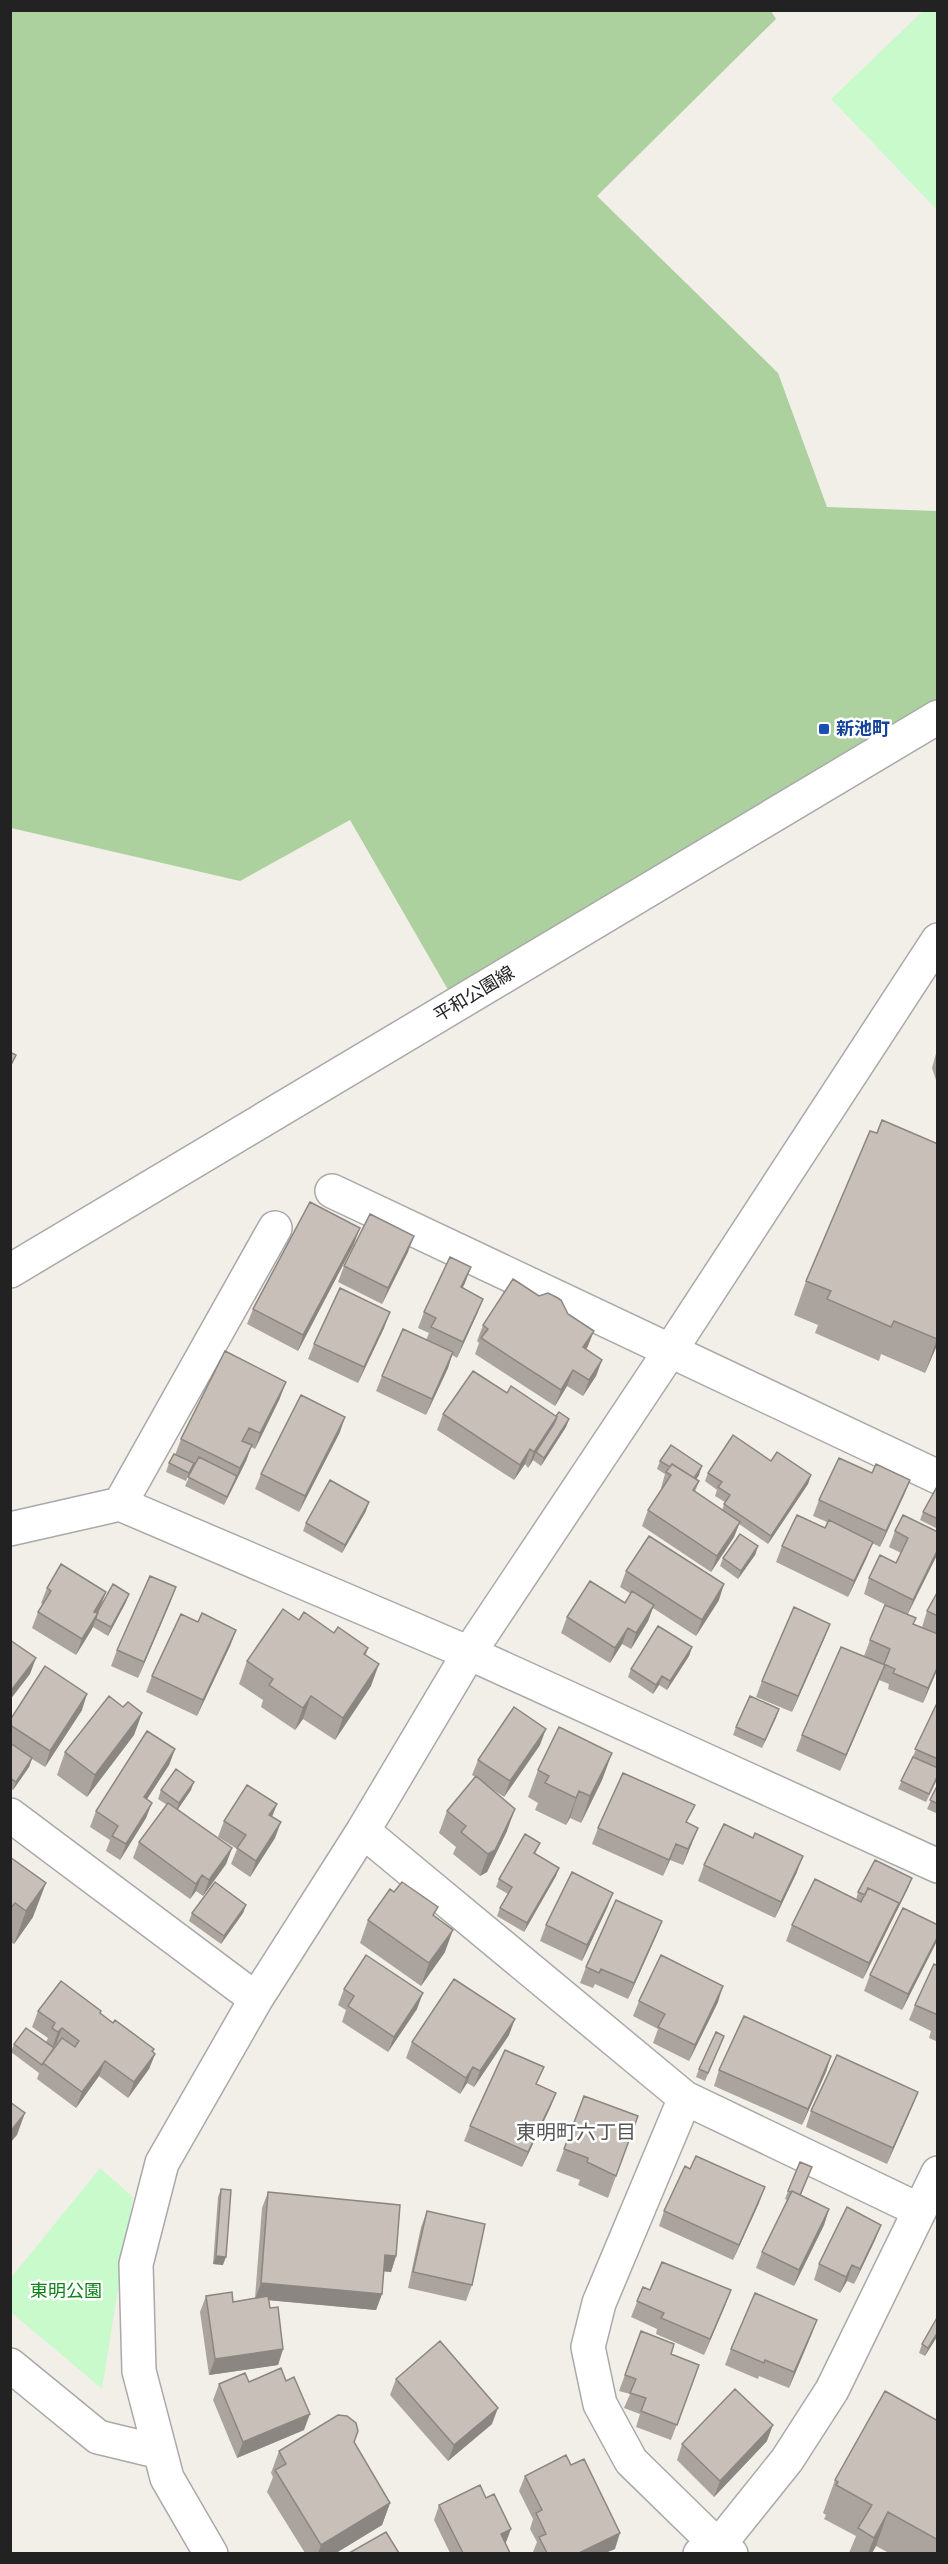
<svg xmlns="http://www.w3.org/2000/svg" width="948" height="2564" viewBox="0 0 948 2564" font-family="'Fira Sans','Noto Sans JP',sans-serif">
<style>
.forest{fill:#add19e}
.park{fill:#c8facc}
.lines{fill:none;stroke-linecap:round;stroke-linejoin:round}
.minor-casing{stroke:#a9a9a9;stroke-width:36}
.minor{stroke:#fff;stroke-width:33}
.wall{fill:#aba49e}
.shaded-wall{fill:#8b8681}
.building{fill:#c7bfb8;stroke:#8b8681;stroke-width:1.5}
.transit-dot{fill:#1a4fb4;stroke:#fff;stroke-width:2}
.labels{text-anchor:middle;stroke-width:5;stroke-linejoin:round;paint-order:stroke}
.transit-label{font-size:18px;font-weight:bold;fill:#164399;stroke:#fff;text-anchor:start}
.street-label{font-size:18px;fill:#222;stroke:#fff}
.park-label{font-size:18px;fill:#0c8416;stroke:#fff}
.neighbourhood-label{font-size:20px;fill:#555;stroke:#fff}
</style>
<rect width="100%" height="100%" fill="#f2efe9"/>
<path class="forest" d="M11,11H771L776,19L597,196L778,373L827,507L937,511V715L451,995L350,820L240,881L11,828Z"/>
<path class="park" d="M923,11H937V210L831,99Z
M100,2168L133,2197L102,2389L11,2312L10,2279Z"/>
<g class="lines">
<defs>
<path id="minor" d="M332,1191L938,1477
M10,1271L938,717
M120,1504L275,1228
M10,1529L120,1504L469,1653L938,1866
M10,1815L256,1999
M363,1831L685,2098L919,2210
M685,2098L599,2303L588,2347L600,2404L631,2461L718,2546L731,2554
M10,2365L98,2437L160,2452
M211,2554L167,2478L139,2371L136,2264L162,2163L256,1999L363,1831L469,1653L670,1351L938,940
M700,2554L718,2546L787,2460L832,2390L938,2173"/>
</defs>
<use href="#minor" class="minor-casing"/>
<use href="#minor" class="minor"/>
</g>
<path class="wall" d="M938,1046V1086L932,1068Z
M877,1133L938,1144V1343L925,1373L881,1354L879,1361L815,1333L818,1325L794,1315L806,1281Z
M354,1244L298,1351L247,1324L253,1309Z
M408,1252L382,1304L338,1282L344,1266Z
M465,1283L462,1288L483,1299L477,1314L457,1358L452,1355L448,1368L426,1415L376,1391L382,1376L426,1340L429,1333L418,1328L424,1312Z
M539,1296L568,1314L588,1346L586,1349L602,1360L596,1376L583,1396L567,1386L555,1406L475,1354L479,1343L477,1341L483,1325Z
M390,1312L384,1328L358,1383L308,1359L314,1344Z
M507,1393L556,1416L569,1419L566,1427L541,1466L533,1460L528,1468L525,1464L514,1480L437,1430L443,1414Z
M280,1398L255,1449L251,1447L246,1461L224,1505L185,1486L195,1464H193L186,1481L166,1472L169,1463L175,1455L181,1439Z
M340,1432L299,1512L255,1489L261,1474Z
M660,1461L699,1475L696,1480L699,1481L695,1492L722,1510L725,1502L715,1496L717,1490L705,1481L708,1473L771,1461L811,1475L808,1484L768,1544L739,1524L734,1537L711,1572L642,1526L648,1510L662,1489L661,1488L665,1474L657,1469Z
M872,1473L910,1480L904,1495L880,1547L872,1543L867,1557L848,1597L776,1562L782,1546L825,1528L827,1522L813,1516L819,1500Z
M938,1485V1529L920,1520L923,1512Z
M366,1511L342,1553L303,1531L306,1523Z
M895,1531L938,1532V1553L908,1614L913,1624L929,1631L922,1627L927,1611L938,1591V1668L923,1703L888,1689L889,1684L879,1680L840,1771L796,1751L802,1735L884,1665L864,1656L870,1640L890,1607L864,1594L869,1578L896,1563L901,1553L889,1547Z
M758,1546L755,1555L738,1579L720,1566L723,1558Z
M626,1571L719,1600L696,1636L653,1608L648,1621L631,1649L622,1644L610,1663L561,1633L567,1617L625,1603L631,1594L620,1587Z
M176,1587L170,1603L138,1678L111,1666L117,1650Z
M47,1588L106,1592L100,1607L126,1602L108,1636L93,1627L76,1655L32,1628L38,1612L43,1605L41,1603Z
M299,1620L334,1633L368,1648L366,1655L371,1686L335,1740L303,1719L295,1730L261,1707L263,1700L239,1684L247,1661Z
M198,1622L236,1630L230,1646L197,1716L146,1692L152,1676Z
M830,1624L824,1639L792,1712L756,1697L762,1681Z
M692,1647L689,1656L667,1690L659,1685L653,1694L628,1677L631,1669Z
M938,1701V1778L926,1802L898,1789Z
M779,1709L762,1748L733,1735L736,1727Z
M82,1710L45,1767L32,1759L29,1767L13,1790L10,1788V1720Z
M142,1713L134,1735L87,1797L57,1775L65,1752Z
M540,1745L504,1797L492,1789L507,1831L487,1872L480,1876L453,1854L456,1847L439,1833L447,1811L475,1777L472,1775L478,1760Z
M175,1749L169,1765L147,1799L146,1818L120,1860L106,1851L110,1840L90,1827L96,1811Z
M612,1753L602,1780L581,1823L570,1818L566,1825L535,1810L538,1803L528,1797L538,1770Z
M938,1784V1814L927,1809Z
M161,1790H191L178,1809L232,1848L226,1864L203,1896L196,1891L190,1899L133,1858L139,1842L167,1805L158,1799Z
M277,1804L272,1817L275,1838L250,1877L231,1864L237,1849L218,1837L224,1821Z
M688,1823L692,1843L683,1865L670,1860L663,1876L592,1844L598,1828Z
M540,1843L535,1854L556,1876L524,1932L497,1916L500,1908L508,1894L496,1887L499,1879Z
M10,1857L33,1917L14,1944L10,1942Z
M704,1865L797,1872L775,1918L698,1881Z
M909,1886L863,1979L786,1941L792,1925L856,1900L858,1892Z
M613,1893L607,1908L582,1961L540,1941L546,1925Z
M246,1905L243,1913L221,1944L189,1921L192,1913Z
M368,1920L445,1952L421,1986L360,1943Z
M662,1921L656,1936L628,1999L595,1984L593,1988L580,1983L586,1967Z
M938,1925V1939L936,1943L902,2010L864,1991L870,1975Z
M938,1966V2042L929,2038L931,2031L909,2020L915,2005Z
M344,1989L417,2009L388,2052L342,2022L346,2010L338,2005Z
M639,2001L718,2002L689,2061L653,2043L658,2029L633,2016Z
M38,2011H101L100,2013L113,2023L154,2049L153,2052L155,2054L149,2069L128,2098L99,2076L76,2108L37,2079L39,2073L11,2052L14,2044L46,2042L48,2038L32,2027Z
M509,2035L474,2087L467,2083L460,2094L406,2058L412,2042Z
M721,2044L705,2081L696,2077L699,2069Z
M831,2056L826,2072L802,2125L714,2086L719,2070Z
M537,2085L556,2093L550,2108L522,2167L464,2141L470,2126Z
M918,2092L912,2107L887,2164L806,2127L811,2111Z
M584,2096L638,2116L608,2198L578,2185L580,2180L556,2171Z
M809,2175L801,2195L829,2209L824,2225L794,2286L756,2268L762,2252L787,2200L785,2199L788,2191Z
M221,2189L223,2265L213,2264L218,2197Z
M268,2192L396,2256L391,2272L384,2271L382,2294L376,2310L269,2300L270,2308L283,2349L278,2365L209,2375L200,2312L206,2296L233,2302L255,2298L262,2208Z
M759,2203L733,2260L659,2226L664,2211Z
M427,2211L472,2285L466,2301L408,2288L421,2227Z
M881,2225L875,2240L854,2284L847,2281L840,2293L814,2280L819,2264Z
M643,2287L650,2290H731L704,2355L656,2334L657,2329L631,2317Z
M817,2320L789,2388L759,2376L758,2379L725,2365L731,2349Z
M641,2331L671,2354L699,2365L671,2440L636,2427L640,2414L624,2408L630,2394L619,2391Z
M938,2335L925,2356L919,2353L922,2344Z
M396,2379L492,2424L448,2461L390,2395Z
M219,2384L304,2430L237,2458L213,2400Z
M938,2421V2553H889L876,2546L872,2553H849L856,2536L824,2519L826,2515L823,2513L835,2480Z
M767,2441L714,2497L677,2460L682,2444Z
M354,2442L390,2503L382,2525L336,2553H305L267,2492L273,2477L271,2473L279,2451Z
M525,2476L615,2549L605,2553H533V2552L537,2542L530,2529L533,2519L519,2491Z
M439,2505L505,2543L510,2553H450L434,2520Z"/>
<path class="shaded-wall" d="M360,1228L354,1244L298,1351L303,1335Z
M414,1236L408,1252L382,1304L388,1288Z
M471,1267L465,1283L455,1303L461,1287Z
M483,1299L477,1314L457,1358L463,1342Z
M390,1312L384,1328L358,1383L364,1367Z
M594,1331L588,1346L577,1363L583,1347Z
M937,1339L938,1343L925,1373Z
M453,1352L448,1368L426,1415L432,1399Z
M602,1360L596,1376L583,1396L589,1380Z
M573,1370L567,1386L555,1406L561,1390Z
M286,1382L280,1398L255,1449L260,1433Z
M345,1417L340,1432L299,1512L305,1496Z
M557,1417L551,1432L536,1452L533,1460L528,1468L534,1452Z
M569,1419L566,1427L541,1466L544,1458Z
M252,1445L246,1461L224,1505L240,1468Z
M530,1449L525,1464L514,1480L520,1465Z
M702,1466L699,1475L689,1490L692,1482Z
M811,1475L808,1484L768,1544L771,1536Z
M910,1480L904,1495L880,1547L886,1531Z
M369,1502L366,1511L342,1553L345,1545Z
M740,1522L734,1537L711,1572L717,1556Z
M873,1542L867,1557L848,1597L854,1581Z
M758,1546L755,1555L738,1579L741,1571Z
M938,1549V1553L907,1615L913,1600Z
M724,1584L719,1600L696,1636L702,1620Z
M176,1587L170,1603L138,1678L144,1662Z
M106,1592L100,1607L88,1628L94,1612Z
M129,1594L126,1602L108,1636L111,1627Z
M654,1605L648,1621L631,1649L636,1633Z
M98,1613L92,1629L76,1655L82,1639Z
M830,1624L824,1639L792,1712L798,1696Z
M628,1628L622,1644L610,1663L615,1648Z
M236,1630L230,1646L197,1716L203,1700Z
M692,1647L689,1656L667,1690L670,1681Z
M36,1658L30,1674L10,1700V1692Z
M379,1664L371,1686L335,1740L343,1718Z
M885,1665L879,1681L840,1771L846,1755Z
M938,1666V1668L923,1703L928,1688Z
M662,1676L659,1685L653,1694L656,1685Z
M87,1694L82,1710L45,1767L50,1751Z
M311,1696L303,1719L295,1730L303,1708Z
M779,1709L776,1718L762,1748L765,1740Z
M142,1713L134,1735L87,1797L95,1775Z
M546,1729L540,1745L504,1797L510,1781Z
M175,1749L169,1765L138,1813L144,1797Z
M612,1753L602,1780L581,1823L590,1796Z
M32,1758L29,1767L13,1790L16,1782Z
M194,1782L191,1790L176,1812L179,1803Z
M579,1791L570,1818L566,1825L576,1798Z
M152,1803L146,1818L120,1860L126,1844Z
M277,1804L271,1819L269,1815Z
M515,1809L507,1831L487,1872L480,1876L488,1854Z
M281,1822L275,1838L250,1877L256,1861Z
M698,1828L692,1843L683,1865L688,1849Z
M676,1844L670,1860L663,1876L669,1860Z
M232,1848L226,1864L203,1896L209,1880Z
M803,1856L797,1872L775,1918L781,1902Z
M559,1868L556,1876L524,1932L527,1923Z
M202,1875L196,1891L190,1899L196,1884Z
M912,1878L909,1886L863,1979L869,1963Z
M46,1883L33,1917L14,1944L26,1911Z
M613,1893L607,1908L582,1961L587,1945Z
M246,1905L243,1913L221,1944L224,1936Z
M662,1921L656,1936L628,1999L634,1983Z
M453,1930L445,1952L421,1986L429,1963Z
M938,1936L936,1943L902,2010L908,1994Z
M723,1986L718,2002L689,2061L695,2045Z
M423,1993L417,2009L388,2052L394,2037Z
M515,2019L509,2035L474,2087L480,2071Z
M62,2028L56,2044L52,2048L58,2032Z
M154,2049L150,2060L155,2054L149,2069L128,2098L134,2082Z
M831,2056L826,2072L802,2125L808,2109Z
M105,2061L99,2076L76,2108L82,2092Z
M473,2067L467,2083L460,2094L466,2078Z
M918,2092L912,2107L887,2164L893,2148Z
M556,2093L550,2108L522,2167L528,2152Z
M25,2113L17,2135L10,2143V2132Z
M765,2187L759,2203L733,2260L739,2245Z
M829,2209L824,2225L794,2286L799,2270Z
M881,2225L875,2240L854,2284L860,2269Z
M385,2255L396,2256L391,2272L379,2271Z
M216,2256L226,2257L223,2265L213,2264Z
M852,2265L847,2281L840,2293L846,2277Z
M261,2283L382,2294L376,2310L255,2299Z
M731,2290L725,2306L704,2355L710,2339Z
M817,2320L811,2336L789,2388L794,2372Z
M938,2332V2335L925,2356L928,2348Z
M283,2349L278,2365L209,2375L215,2359Z
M498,2408L492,2424L448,2461L454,2445Z
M310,2414L304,2430L237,2458L243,2442Z
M773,2425L767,2441L714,2497L720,2481Z
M390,2503L382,2525L336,2553H318L321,2545Z
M888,2512L876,2546L872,2553H868L874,2538Z
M511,2529L505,2545L501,2534Z
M620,2533L615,2549L605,2553H579Z"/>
<path class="building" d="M10,1052L16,1055L10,1067Z
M882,1120L938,1144L937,1339L894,1321L891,1327L827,1299L831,1291L806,1281L870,1131L877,1133Z
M310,1202L360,1228L303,1335L253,1309Z
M370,1214L414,1236L388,1288L344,1266Z
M450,1257L471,1267L461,1287L483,1299L463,1342L431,1327L436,1318L424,1312Z
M513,1279L539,1296L548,1293L556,1297L561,1300L568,1314L594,1331L583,1347L602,1360L589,1380L573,1370L561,1390L481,1338L488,1329L483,1325Z
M340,1288L390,1312L364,1367L314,1344Z
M403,1329L453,1352L432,1399L382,1376Z
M225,1351L286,1382L260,1433L249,1428L242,1441L252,1445L240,1468L181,1439Z
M473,1371L507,1393L511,1386L557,1417L534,1452L530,1449L520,1465L443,1414Z
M301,1395L345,1417L305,1496L261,1474Z
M559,1412L569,1419L544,1458L536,1452L554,1424L557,1417L556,1416Z
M733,1435L771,1461L777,1452L811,1475L771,1536L724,1504L730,1495L718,1487L722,1482L708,1473Z
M671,1445L702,1466L694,1478L672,1464L670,1467L660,1461Z
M174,1454L194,1463L189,1473L169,1463Z
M199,1457L237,1476L227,1497L188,1477Z
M839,1458L872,1473L876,1464L910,1480L886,1531L819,1500Z
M672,1464L699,1481L693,1490L740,1522L717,1556L648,1510L671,1475L666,1472Z
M330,1480L369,1502L345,1545L306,1523Z
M938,1485V1519L923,1512Z
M797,1515L825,1528L829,1520L873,1542L854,1581L782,1546Z
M903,1515L938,1532V1549L913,1600L869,1578L880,1555L896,1563L908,1538L895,1531Z
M740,1534L758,1546L741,1571L723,1558Z
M649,1536L724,1584L702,1620L626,1571Z
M61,1564L106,1592L94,1612L98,1613L82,1639L38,1612L51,1591L47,1588Z
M150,1576L176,1587L144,1662L117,1650Z
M590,1581L625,1603L632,1591L654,1605L636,1633L628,1628L615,1648L567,1617Z
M113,1584L129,1594L111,1627L96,1619L97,1613Z
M938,1591V1616L927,1611Z
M885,1605L916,1618L913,1624L938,1634V1666L928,1688L893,1673L895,1669L884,1664L890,1649L870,1640Z
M794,1607L830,1624L798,1696L762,1681Z
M283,1609L299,1620L304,1612L334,1633L338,1627L368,1648L364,1654L379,1664L343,1718L311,1696L303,1708L269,1685L273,1679L247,1661Z
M202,1613L236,1630L203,1700L152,1676L181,1614L198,1622Z
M658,1626L692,1647L670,1681L662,1676L656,1685L631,1669Z
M10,1640L36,1658L10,1692Z
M841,1647L885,1665L846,1755L802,1735Z
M45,1666L87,1694L50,1751L10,1725V1720Z
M109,1696L123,1707L128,1702L142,1713L95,1775L65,1752Z
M750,1696L779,1709L765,1740L736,1727Z
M938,1701V1759L915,1749Z
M514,1707L546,1729L510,1781L478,1760Z
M559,1727L612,1753L590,1796L579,1791L576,1798L545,1783L549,1776L538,1770Z
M147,1731L175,1749L144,1797L152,1803L126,1844L112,1836L118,1826L96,1811Z
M10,1743L32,1758L16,1782L10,1778Z
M913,1757L938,1768V1775L929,1794L901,1781Z
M176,1769L194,1782L179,1803L161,1790Z
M623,1773L695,1805L686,1822L698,1828L688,1849L676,1844L669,1860L598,1828Z
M476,1776L515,1809L495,1850L488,1854L461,1832L466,1826L447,1811Z
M938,1784V1804L930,1800Z
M247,1785L277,1804L269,1815L281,1822L256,1861L237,1848L246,1835L224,1821Z
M168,1803L232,1848L209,1880L202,1875L196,1884L139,1842Z
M724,1824L753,1838L755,1833L803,1856L781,1902L704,1865Z
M525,1834L540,1843L534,1853L559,1868L527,1923L500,1908L512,1887L499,1879Z
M10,1857L46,1883L26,1911L15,1903L10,1909Z
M875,1860L912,1878L896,1911L899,1903L868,1888L865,1895L858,1892Z
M572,1872L613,1893L587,1945L546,1925Z
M815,1879L861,1902L868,1888L899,1903L869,1963L792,1925Z
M215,1882L246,1905L224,1936L192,1913Z
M402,1882L438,1907L433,1915L453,1930L429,1963L368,1920L390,1889L394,1892Z
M616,1900L662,1921L634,1983L601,1969L599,1973L586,1967Z
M903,1908L938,1925V1936L908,1994L870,1975Z
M366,1955L423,1993L394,2037L348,2006L354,1996L344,1989Z
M661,1955L723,1986L695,2045L658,2027L665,2014L639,2001Z
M934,1964L938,1966V2015L915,2005Z
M454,1979L515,2019L480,2071L473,2067L466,2078L412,2042Z
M61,1981L101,2011L100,2013L113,2023L115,2020L154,2049L152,2051L155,2054L134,2082L105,2061L82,2092L43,2063L62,2038L75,2047L79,2041L62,2028L58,2032L52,2028L55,2023L38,2011Z
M744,2016L831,2056L808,2109L719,2070Z
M26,2028L54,2048L42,2065L14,2044Z
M716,2032L724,2036L708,2073L699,2069Z
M505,2050L544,2067L536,2084L556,2093L528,2152L470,2126Z
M837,2055L918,2092L893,2148L811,2111Z
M584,2096L638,2116L616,2176L587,2162L588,2158L564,2149Z
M10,2102L25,2113L10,2132Z
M696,2156L765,2187L739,2245L664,2211L685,2166L690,2169Z
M800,2162L812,2167L800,2195L792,2191L791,2192L788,2191Z
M221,2189L231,2190L226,2257L216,2256Z
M792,2191L829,2209L799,2270L762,2252Z
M268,2192L400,2205L396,2256L385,2255L382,2294L261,2283Z
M847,2207L881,2225L860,2269L852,2265L846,2277L819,2264Z
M427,2211L485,2224L472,2285L413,2272Z
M662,2262L731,2290L710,2339L661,2318L664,2313L637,2301L643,2287L650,2290Z
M232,2292L233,2302L268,2296L270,2308L278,2307L283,2349L215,2359L206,2296Z
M755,2293L817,2320L794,2372L765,2360L764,2363L731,2349Z
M938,2316V2332L928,2348L922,2344Z
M641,2331L674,2344L671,2354L699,2365L677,2425L641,2411L646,2398L630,2393L636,2379L625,2375Z
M440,2341L498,2408L454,2445L396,2379Z
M281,2368L286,2381L294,2377L310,2414L243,2442L219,2384L245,2373L249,2382Z
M735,2389L773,2425L720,2481L682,2444Z
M885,2391L938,2421V2540L888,2512L874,2538L858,2528L872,2505L836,2485L838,2482L835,2480Z
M338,2415L347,2416L356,2423L358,2431L354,2442L390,2503L321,2545L275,2470L286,2464L279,2451Z
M566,2455L571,2465L584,2459L620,2533L579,2553H547L539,2537L546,2534L536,2513L542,2510L525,2476Z
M480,2485L486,2498L494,2494L511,2529L501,2534L510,2553H463L439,2505Z
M386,2532L399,2553H349Z"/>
<rect class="transit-dot" x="818" y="723" width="12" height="12" rx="3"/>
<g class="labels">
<g class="transit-label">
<text x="836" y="735">新池町</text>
</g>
<g class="street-label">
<text transform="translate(474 994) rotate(-31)" y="6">平和公園線</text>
</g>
<g class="park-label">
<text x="66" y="2297">東明公園</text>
</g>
<g class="neighbourhood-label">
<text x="576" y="2139">東明町六丁目</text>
</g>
</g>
<rect width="948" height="2564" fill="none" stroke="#222222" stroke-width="24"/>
</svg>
